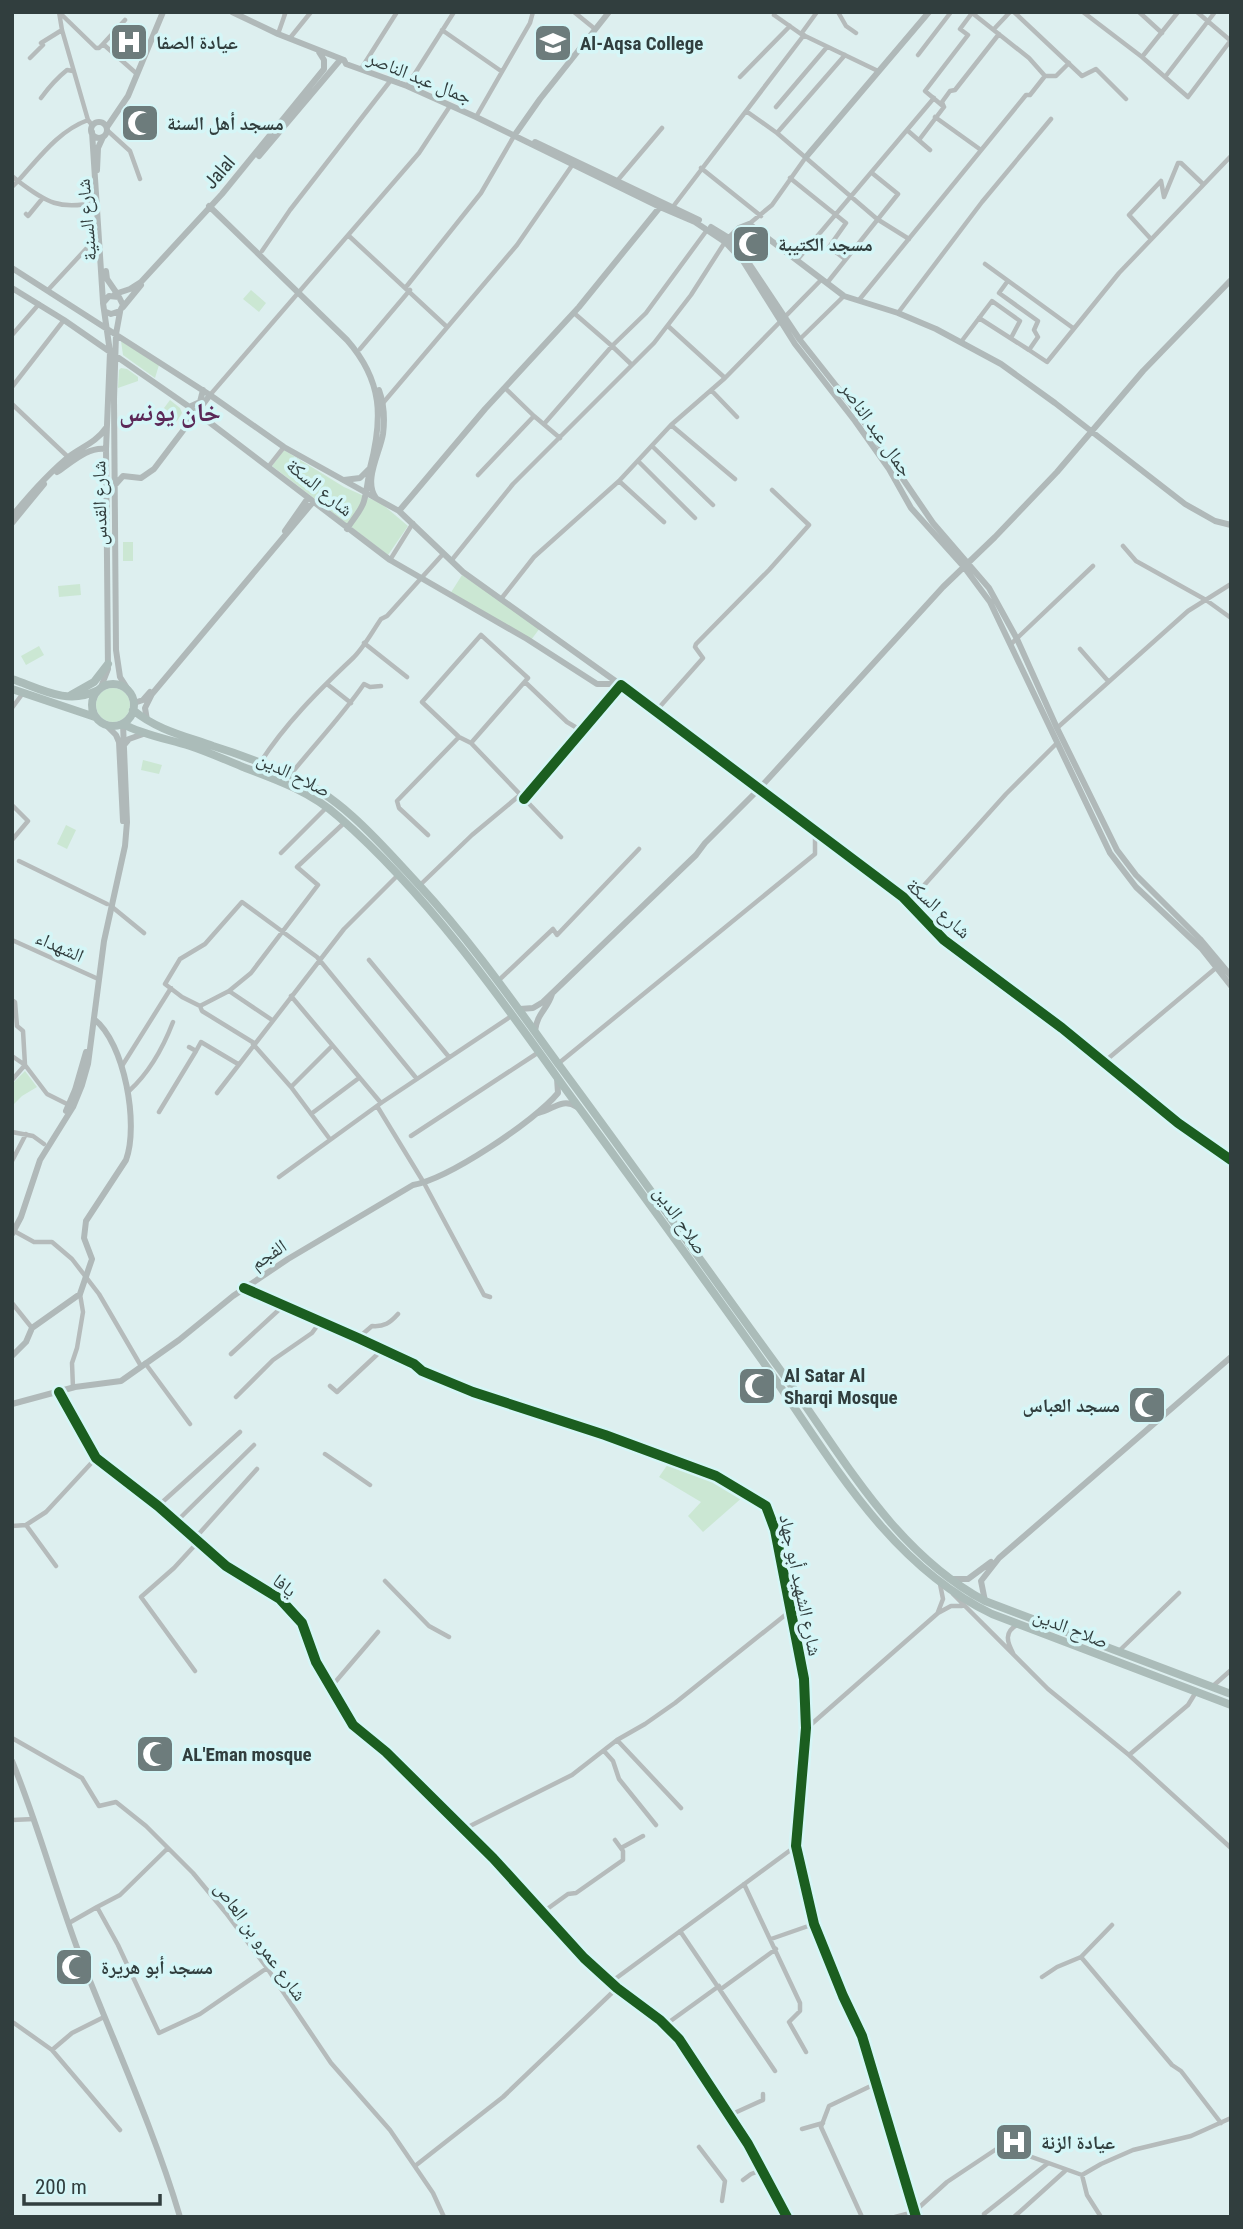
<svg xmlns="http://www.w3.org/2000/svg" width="1243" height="2229" viewBox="0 0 1243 2229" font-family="'Roboto Condensed','Noto Naskh Arabic',sans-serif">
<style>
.green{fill:#cbe7d3}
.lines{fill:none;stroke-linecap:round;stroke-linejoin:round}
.street{stroke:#b5bbbb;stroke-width:4.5}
.secondary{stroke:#b0b9b9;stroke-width:6}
.highway{stroke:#abbcb9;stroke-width:8}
.cycleway-casing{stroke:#d5f6f7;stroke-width:15}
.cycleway{stroke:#1b5e20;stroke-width:10}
.labels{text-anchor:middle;stroke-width:7;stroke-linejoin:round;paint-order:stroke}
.poi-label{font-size:19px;font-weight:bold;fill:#313e3e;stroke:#d5f6f7;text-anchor:start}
.street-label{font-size:19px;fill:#313e3e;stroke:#d5f6f7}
.district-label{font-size:26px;font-weight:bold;fill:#5c2958;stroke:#d5f6f7}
</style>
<rect width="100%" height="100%" fill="#ddefef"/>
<path class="green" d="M251,290L266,303L259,312L243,299Z
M121,341L159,365L155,378L123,355Z
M121,368L127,369L138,377V381L118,388L119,370Z
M170,400L180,408L182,413L177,421L171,423L165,417L168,411L164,408Z
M284,450L344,487L382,504L408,526L388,555L272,466Z
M123,542H133V561H123Z
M462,575L540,628L531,640L450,594Z
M80,584L81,595L59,597L58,586Z
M39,646L44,655L26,665L21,656Z
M96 705a17 17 0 1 1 34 0a17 17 0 1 1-34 0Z
M143,760L162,765L159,774L141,770Z
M66,825L76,830L67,849L57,844Z
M25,1071L37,1087L22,1096L12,1106V1084Z
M670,1461L720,1481L718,1484L721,1482L744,1496L703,1532L688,1516L701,1502L659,1477Z"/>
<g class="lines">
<path class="street" d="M59,12L62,30L88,120L92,125
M574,12L595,29
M838,12L846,26L856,33
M971,12L1029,58L1045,76H1056L1069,63
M1014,12L1082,76L1096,69L1126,99
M1083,12L1142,57L1188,97L1231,40
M1139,12L1162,33
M1197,12L1231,41
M61,14L96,48H99L103,44
M774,15L801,34L878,71
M125,20L103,44L137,74
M994,29L1010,12
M442,30L501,71
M278,34L285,14L283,12
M801,34L817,12
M290,38L311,12
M845,55L777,133L877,219L909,239
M918,55L951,12
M1142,57L1178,12
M30,58L43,45L41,43L62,30
M361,69L397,12
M740,77L790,26
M1165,77L1215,12
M407,86L454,12
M41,98C49,87 57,78 67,70L73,71
M776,107L827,47
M944,107L925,91L968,35L960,29L972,13
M746,111L777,133
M476,117L530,23L533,12
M935,117L981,150
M88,120C58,131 39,158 18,181C46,202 60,211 96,202
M907,130L930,150
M108,131L130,151L140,179
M919,140L944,107L942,102L950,91L955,90L999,34
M701,168L761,216
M12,176L18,181L12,187
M790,178L846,223L829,247L845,259
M617,181L662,128
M672,208L804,35
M26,214L28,216L42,199
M749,224L772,205L806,157
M349,236L447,327
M1150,238L1129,215L1161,181L1164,197L1178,163H1181L1203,184
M262,251L290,210L391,80
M798,259L934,98
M985,264L1073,328
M1007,282L999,293L1038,321L1034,330L1038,337L1029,350L1047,362L1119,273L1231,156
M827,283L898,194L872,173
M406,287L481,193L514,136
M48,290L98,236
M859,300L1026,95H1030L1045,76
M574,313L612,346L646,313L707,230
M898,313L982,202L1051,119
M979,318L1029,350
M668,326L725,378
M12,335L39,304
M800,339L844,296
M961,342L992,301L1020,321L1011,338
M360,349L410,290
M12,387L64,320
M711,390L737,417
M210,395L419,153L450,106
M383,403L517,245L573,164
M12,404L68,457
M534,416L560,438
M544,424L612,346L632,365
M671,425L735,479
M652,446L713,505
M638,461L695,518
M269,466L284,447
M478,475L534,416L505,388
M619,481L664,522
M1123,546L1136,561L1206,600L1231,618
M390,560L413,523
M451,561L513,484L654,343L691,295L725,242
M501,599L534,557L619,481L671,425L725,378L822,279
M364,643L407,677
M1011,644L1093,566
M1080,649L1108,681
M525,682L567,722L582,731
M327,684L351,703
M12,708L23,693
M656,711L703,658L695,647L696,644L769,570L809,525L772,490
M1057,728L1188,611L1231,584
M471,743L528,678L481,635L422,702L459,737L471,743L561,837
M260,763C285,724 318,691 352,659C363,649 372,632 381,619L387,616L443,554
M291,774C315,744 342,716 364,684L370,687L381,686
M524,799L621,685L903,897L944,940L1062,1028L1178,1123L1231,1160
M12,805L28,821L12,840
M428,835L399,808L397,801L459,737
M281,853L326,808
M19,861L107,904
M419,886L472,835L520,795
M909,902L1006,794L1057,743
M111,906L144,933
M12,940L96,978
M369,960L449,1057
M498,981L553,929L557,935L639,849
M229,991L272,1020
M291,996L381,1103
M12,1000L15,1002L17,1026L23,1031L25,1065L47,1094L69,1105
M200,1006L229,991L251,973L318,885L297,867L344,823
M254,1043L202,1011L200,1006L182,997L165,984L180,959L205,944L242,902L317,957L417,1079
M253,1044L291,1087L329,1138
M196,1051L201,1042L238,1064
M12,1056L25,1065L12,1080
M1104,1062L1217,967
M559,1063L815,854V833
M122,1066L171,988
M291,1087L332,1046
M129,1091C150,1072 163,1048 173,1022
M217,1093L344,929L397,876
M377,1106L424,1183L484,1295L490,1297
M159,1112L196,1051L189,1047
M311,1114L359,1078
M12,1132L33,1136L44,1144
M411,1136L539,1052
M12,1161L26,1134
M279,1177L381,1103L513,1015
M14,1231L34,1242H52L72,1259L99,1294L141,1366
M244,1288L358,1338L414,1364L422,1371L473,1392L605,1435L716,1476L766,1506L775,1530L804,1679L806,1728L796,1846L814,1924L843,1996L862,2036L916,2217
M12,1303L32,1328
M358,1338L372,1326C384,1327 390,1323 398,1314
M231,1354L283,1306
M145,1363L190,1424
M330,1386L337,1392L382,1350
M73,1388L72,1363L77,1348L83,1312L80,1294
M59,1392L96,1458L158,1506L226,1566L280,1599L302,1623L316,1662L353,1725L386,1752L493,1858L584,1958L617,1988L660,2020L679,2039L748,2144L787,2217
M236,1397L273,1360L312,1333L320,1322
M325,1454L370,1485
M158,1506L240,1432
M176,1522L254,1445
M26,1525L56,1566
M12,1526L26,1525L46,1512L96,1458
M385,1581L429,1626L449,1637
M953,1594L1048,1689L1129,1755L1231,1848
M938,1612L943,1599L940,1584
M1119,1651L1179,1593
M1013,1653C1007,1642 1004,1632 1017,1625
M195,1671L141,1597L174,1568L197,1543V1536L257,1469
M1213,1686L1231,1670
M331,1687L378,1632
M807,1728L938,1613L951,1606H962
M12,1738L82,1778L99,1806L116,1802L146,1826L193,1873L226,1913L267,1968L331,2063L390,2130L433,2193L444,2217
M617,1740L681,1808
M604,1751L613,1761L619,1779L656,1825
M1129,1755L1188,1705L1196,1692
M12,1820L34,1819
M464,1829L572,1775L617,1740L645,1724L675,1703L789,1612
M621,1848L643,1836
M744,1884L800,2003V2011L789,2022L806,2052
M97,1907L120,1895L168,1848
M543,1912L568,1894L576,1893L623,1860V1851L615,1840
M69,1923L97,1907L118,1945L159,2033L200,2014L267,1968
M680,1931L775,2071
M771,1939L814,1924
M1081,1957L1172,2065L1181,2071L1221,2123
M1042,1977L1057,1967L1081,1957L1112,1925
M611,1982L796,1846
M721,1989L776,1949
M14,2023L52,2050L120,2130
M665,2025L719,1986
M52,2050L72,2033L104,2017
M730,2115L763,2100V2094
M802,2129L823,2123
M699,2147L725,2181L722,2201
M415,2166L503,2097L617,1988
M1082,2175L1087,2195L1101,2217
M743,2180L751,2174L762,2170
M984,2214L1047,2164
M862,2217L821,2127L829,2106L875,2084
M895,2217L914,2212L947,2182L1001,2146L1082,2175L1101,2164L1133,2150L1191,2136L1231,2118
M1014,2217L1065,2171"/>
<path class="secondary" d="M232,12L278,34L344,60L346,64L407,86L476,117L660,207L695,222L725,242L743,261L795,344L855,421L889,469L911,508L964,567L990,602L1110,853L1136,887L1201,948L1231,986
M91 130a8 8 0 1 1 16 0a8 8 0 1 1-16 0Z
M107,127L128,96L163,12
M92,132L103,302
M514,136L540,99L609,12
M535,142L699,220
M259,156L341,59
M806,157L929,12
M97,170L98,148L103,137
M209,206L347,340C383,381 383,418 370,468C368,479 367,490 364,501C362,510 352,520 347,529
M711,227L729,238L742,253L800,340L860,416L933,523L989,588L1017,639L1057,728L1117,850L1136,875L1200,939L1231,976
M728,239L739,228L749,224L844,296L898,313L936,329L1001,364L1055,403L1185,504L1215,521L1231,525
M12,268L210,395L284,447L399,511L463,572L621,685
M106,271L107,279L118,295
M12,288L64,320L188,406L390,560L527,639L597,684H619
M115,294L130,289L141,282L222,194L324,69V60L319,52
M123,307L141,285
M120,312L116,334L114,399L116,650L120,677L129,691
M189,407L200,402L203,390
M57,472C71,463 88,446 106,449
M344,480L360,478L368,470
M115,485L123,476L141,478L154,469L210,395
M376,498C363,481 380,453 383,434C385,419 384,404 379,390
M399,511L485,409L579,307L660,207
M12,516C29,496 46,476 66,459C79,448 96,443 106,428
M12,523L44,484
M285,531L308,498
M101,687L108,669L106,449L110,352L103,303L109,296L119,297L123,305L120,311L111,314L106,312
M134,703L143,700L150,692
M147,720L145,708L152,694L313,502
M107,726L116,735L119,742L123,821
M124,745L129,739L146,733
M520,1009L533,1008L543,1002L696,855L705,843L758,790L943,587L995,537L1057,472L1143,371L1231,280
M535,1031C537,1013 547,1010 552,994
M66,1111L75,1090L86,1052
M538,1113C553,1110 562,1097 577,1107
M12,1234L21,1217L40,1160L73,1107L82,1085L88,1064L104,941L125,846L127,822L123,724
M12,1356L26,1342L32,1328L80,1294L92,1259L84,1238L86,1221L126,1160C139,1125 125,1043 94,1019
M12,1404L75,1387L121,1381L179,1340L233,1296L288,1259L413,1185C448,1179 535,1121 558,1093L557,1078
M952,1579H968L991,1562
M985,1601L981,1581L999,1558L1231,1357
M12,1761C38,1824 55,1889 79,1953C113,2041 153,2126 180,2217"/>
<path class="highway" d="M12,679C41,689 67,705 96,691
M92 705a21 21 0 1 1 42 0a21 21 0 1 1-42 0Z
M12,689L95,717
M71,695L94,682L108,664
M133,710C157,730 185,736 213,746C239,754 265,764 290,775C342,797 381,844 419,885C472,942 516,1006 562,1069C636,1169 708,1271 781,1371C841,1453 892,1551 985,1601L1231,1694
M123,724C143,735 168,739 190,746C208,752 226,760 243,767C278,780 311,792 339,817C425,892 498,994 564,1087C629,1176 695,1266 759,1356C826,1450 884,1562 992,1614L1231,1705"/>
<defs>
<path id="cycleway" d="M524,799L621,685L903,897L944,940L1062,1028L1178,1123L1231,1160
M244,1288L358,1338L414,1364L422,1371L473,1392L605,1435L716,1476L766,1506L775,1530L804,1679L806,1728L796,1846L814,1924L843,1996L862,2036L916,2217
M59,1392L96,1458L158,1506L226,1566L280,1599L302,1623L316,1662L353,1725L386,1752L493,1858L584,1958L617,1988L660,2020L679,2039L748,2144L787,2217"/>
</defs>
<use href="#cycleway" class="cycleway-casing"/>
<use href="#cycleway" class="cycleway"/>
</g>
<defs>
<symbol id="hospital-square" viewBox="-11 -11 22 22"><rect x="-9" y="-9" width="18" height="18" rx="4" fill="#6d7c7c" stroke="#d5f6f7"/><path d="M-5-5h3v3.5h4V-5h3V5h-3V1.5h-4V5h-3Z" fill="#fff"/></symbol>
<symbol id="university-square" viewBox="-11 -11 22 22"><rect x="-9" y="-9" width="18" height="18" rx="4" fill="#6d7c7c" stroke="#d5f6f7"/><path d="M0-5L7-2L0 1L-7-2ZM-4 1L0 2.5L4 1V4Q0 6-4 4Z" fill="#fff"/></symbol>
<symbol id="mosque-square" viewBox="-11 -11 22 22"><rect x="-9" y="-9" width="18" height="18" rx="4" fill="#6d7c7c" stroke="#d5f6f7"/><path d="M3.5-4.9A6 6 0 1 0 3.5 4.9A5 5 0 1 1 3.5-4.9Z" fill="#fff"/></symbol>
</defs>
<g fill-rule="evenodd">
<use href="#hospital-square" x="107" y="20" width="44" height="44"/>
<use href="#university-square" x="531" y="21" width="44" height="44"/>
<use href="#mosque-square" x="118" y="101" width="44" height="44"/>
<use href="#mosque-square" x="729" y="222" width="44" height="44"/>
<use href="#mosque-square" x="735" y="1364" width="44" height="44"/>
<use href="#mosque-square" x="1125" y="1383" width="44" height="44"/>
<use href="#mosque-square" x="133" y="1732" width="44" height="44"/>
<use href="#mosque-square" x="52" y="1945" width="44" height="44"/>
<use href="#hospital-square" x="992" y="2120" width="44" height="44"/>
</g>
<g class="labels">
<g class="poi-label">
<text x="156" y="49">عيادة الصفا</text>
<text x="580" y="50">Al-Aqsa College</text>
<text x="167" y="130">مسجد أهل السنة</text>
<text x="778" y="251">مسجد الكتيبة</text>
<text x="784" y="1382">Al Satar Al<tspan x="784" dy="22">Sharqi Mosque</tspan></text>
<text x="1120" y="1412" text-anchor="end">مسجد العباس</text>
<text x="182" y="1761">AL'Eman mosque</text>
<text x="101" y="1974">مسجد أبو هريرة</text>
<text x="1041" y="2149">عيادة الزنة</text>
</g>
<g class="street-label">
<text transform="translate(420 77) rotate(22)" y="7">جمال عبد الناصر</text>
<text transform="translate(219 172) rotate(-49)" y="7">Jalal</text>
<text transform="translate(86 220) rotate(-95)" y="7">شارع السنية</text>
<text transform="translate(877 429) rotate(55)" y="7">جمال عبد الناصر</text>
<text transform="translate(320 487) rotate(39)" y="7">شارع السكة</text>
<text transform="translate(99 503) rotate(-91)" y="7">شارع القدس</text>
<text transform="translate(294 774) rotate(26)" y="7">صلاح الدين</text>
<text transform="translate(939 908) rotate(42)" y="7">شارع السكة</text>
<text transform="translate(60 946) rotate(24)" y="7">الشهداء</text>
<text transform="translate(681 1220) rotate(55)" y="7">صلاح الدين</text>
<text transform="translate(268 1254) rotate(-33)" y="7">الفجم</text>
<text transform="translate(285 1585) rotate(38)" y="7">يافا</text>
<text transform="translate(801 1585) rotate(78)" y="7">شارع الشهيد أبو جهاد</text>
<text transform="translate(1071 1628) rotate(21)" y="7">صلاح الدين</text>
<text transform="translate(261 1941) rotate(54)" y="7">شارع عمرو بن العاص</text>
</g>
<g class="district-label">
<text x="170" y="421">خان يونس</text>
</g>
</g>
<rect width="1243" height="2229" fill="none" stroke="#313e3e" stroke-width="28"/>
<path d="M24 2194v10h136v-10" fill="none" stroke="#313e3e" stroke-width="3.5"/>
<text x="35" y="2194" font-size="21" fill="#313e3e" stroke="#d5f6f7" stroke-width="5" paint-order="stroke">200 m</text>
</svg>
